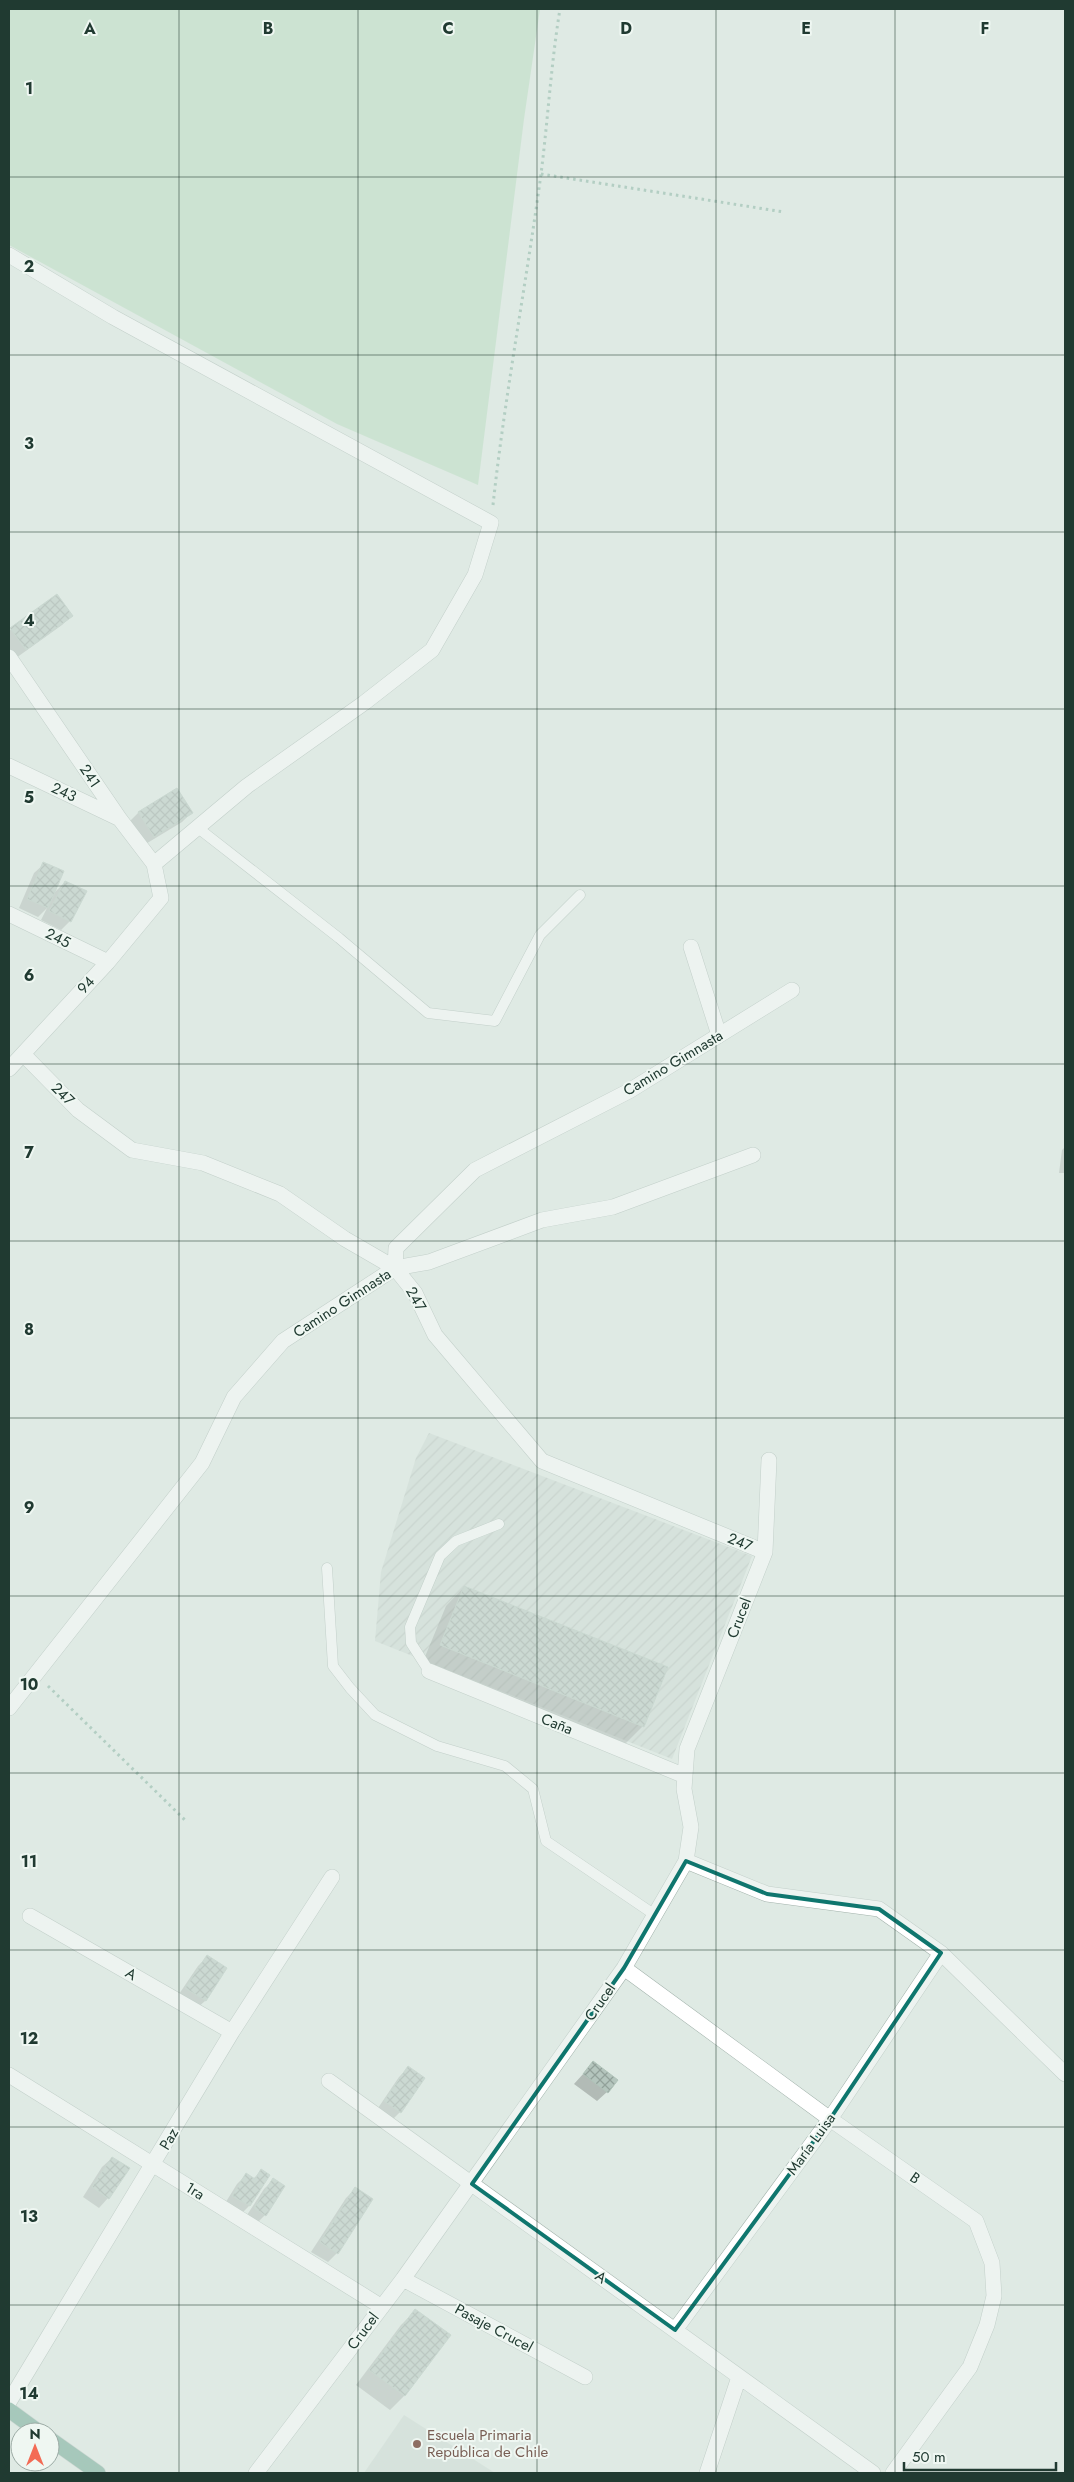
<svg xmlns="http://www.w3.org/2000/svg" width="1074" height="2482" viewBox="0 0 1074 2482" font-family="Jost,sans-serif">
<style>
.built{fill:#cddad3}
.industrial{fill:url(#industrial-furrows)}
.grass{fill:#b7dcbd}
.shadow{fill:#0003}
.building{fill:url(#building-cross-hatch);stroke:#b1c4ba}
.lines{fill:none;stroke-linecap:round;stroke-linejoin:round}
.lane-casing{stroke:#a2b2ab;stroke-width:11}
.street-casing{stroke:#a2b2ab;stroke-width:16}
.primary-casing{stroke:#bcc4c1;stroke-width:16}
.path{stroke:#7fae9b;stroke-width:3;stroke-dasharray:2.5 4;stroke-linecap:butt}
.lane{stroke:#fff;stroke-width:10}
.street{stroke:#fff;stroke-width:15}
.primary{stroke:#63a08a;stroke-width:15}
.marked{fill:none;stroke:#0f766e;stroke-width:4;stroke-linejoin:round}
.grid{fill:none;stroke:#203a31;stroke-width:1;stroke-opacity:0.55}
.education-dot{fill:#8d6e63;stroke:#eff7f2;stroke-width:2}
.labels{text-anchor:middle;stroke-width:4;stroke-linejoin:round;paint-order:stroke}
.street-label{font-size:15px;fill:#203a31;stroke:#eff7f2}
.education-label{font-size:15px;fill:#785e54;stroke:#eff7f2;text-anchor:start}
.grid-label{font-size:16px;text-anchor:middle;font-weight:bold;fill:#203a31;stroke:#eff7f2;stroke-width:4;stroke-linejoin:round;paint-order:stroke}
</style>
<defs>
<pattern id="industrial-furrows" width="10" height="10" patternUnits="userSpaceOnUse" patternTransform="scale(1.25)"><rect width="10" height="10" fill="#cddad3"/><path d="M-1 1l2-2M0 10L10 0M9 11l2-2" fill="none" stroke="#b0bcb6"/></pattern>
<pattern id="building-cross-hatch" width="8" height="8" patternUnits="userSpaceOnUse" patternTransform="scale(1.25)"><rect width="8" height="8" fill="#b4c5bd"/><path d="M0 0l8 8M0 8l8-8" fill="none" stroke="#92a19a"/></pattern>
</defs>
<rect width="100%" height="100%" fill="#dfeae4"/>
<path class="built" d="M404,2415L495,2473H364Z"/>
<path class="industrial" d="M429,1433L752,1556L672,1759L375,1641L381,1572L416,1458Z"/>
<path class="grass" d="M9,9H540L524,119L478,485L337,424L9,245Z"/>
<path class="shadow" d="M57,596L71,616L62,625L16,658L9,649V631Z
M177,789L192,812L182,822L144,845L129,822L138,813Z
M44,864L53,894L65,882L70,921L61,930L41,920L47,908L38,917L19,908L34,873Z
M1065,1147V1173H1059L1062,1150Z
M464,1587L643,1726L624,1745L422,1664L446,1606Z
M207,1957L226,1969L205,2001L195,2010L177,1997L198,1966Z
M593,2063L607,2092L597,2101L574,2084Z
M408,2068L400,2112L391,2121L376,2111L399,2077Z
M112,2158L108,2198L99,2208L83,2197L102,2167Z
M261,2171L268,2175L249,2206L240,2215L224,2205L237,2184L246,2175L253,2179Z
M273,2180L265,2215L256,2224L245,2218L264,2189Z
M355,2189L337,2253L328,2262L311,2252L346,2198Z
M415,2311L449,2335L404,2396L390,2410L356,2385L401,2325Z"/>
<path class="building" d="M57,594L73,616L26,650L10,628Z
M177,788L193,813L154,837L138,812Z
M43,862L64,871L48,908L27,899Z
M65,881L87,891L71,922L49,911Z
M464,1586L668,1667L644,1727L440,1645Z
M207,1955L227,1968L206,2001L185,1988Z
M593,2061L618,2080L608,2093L583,2074Z
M408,2066L425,2078L401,2113L384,2101Z
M112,2157L130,2168L109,2199L92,2187Z
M261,2169L270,2175L250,2206L232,2196L246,2173L255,2179Z
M273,2178L285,2186L266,2216L254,2208Z
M355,2187L373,2199L338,2254L320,2242Z
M415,2309L451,2335L405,2396L369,2370Z"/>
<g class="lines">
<defs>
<path id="lane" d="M198,828L339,938L428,1013L495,1021L540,935L580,895
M327,1568L333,1666L350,1688L375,1715L437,1746L505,1766L533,1789L546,1841L655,1915
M429,1671L411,1643L410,1627L440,1556L456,1541L499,1524"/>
<path id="street" d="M9,255L113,317L491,523L475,575L432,650L364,703L247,786L154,864
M9,657L119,818L154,864L161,898L108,962L9,1069
M9,766L118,818
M9,914L108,962
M691,947L719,1035
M23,1054L78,1110L132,1150L203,1163L280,1194L345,1239L395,1268L415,1293L435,1335L542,1461L765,1552
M395,1268L429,1262L542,1220L613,1207L753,1155
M429,1671L685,1776
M9,1708L202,1463L234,1397L283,1341L395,1268L396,1248L475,1170L629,1091L792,990
M686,1861L767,1894L879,1909L941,1953L1065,2074
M30,1916L232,2032
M624,1968L830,2119L976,2221L992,2263L994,2296L987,2325L970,2367L893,2473
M9,2075L382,2307
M329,2081L873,2473
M403,2279L585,2377
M675,2330L830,2119L941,1953
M9,2402L232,2032L332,1877
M256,2473L403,2279L624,1968L686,1861L691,1827L684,1789L687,1749L765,1552L769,1460
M707,2473L739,2377"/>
<path id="primary" d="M9,2410L39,2432
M50,2439L98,2473"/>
</defs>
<use href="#lane" class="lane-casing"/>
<use href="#street" class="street-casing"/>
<use href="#primary" class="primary-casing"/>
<path class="path" d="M541,174L784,212
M493,505C505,394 526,285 541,174C548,119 551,64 560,9
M48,1686L186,1821"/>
<use href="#lane" class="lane"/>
<use href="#street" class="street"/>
<use href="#primary" class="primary"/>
</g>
<path d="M0 0H1074V2482H0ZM686,1861L767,1894L879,1909L941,1953L830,2119L675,2330L472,2184L624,1968Z" fill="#dfeae4" fill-opacity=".55" fill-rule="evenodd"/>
<path class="marked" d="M686,1861L767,1894L879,1909L941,1953L830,2119L675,2330L472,2184L624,1968Z"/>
<path class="grid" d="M179,9V2473M358,9V2473M537,9V2473M716,9V2473M895,9V2473M9,177H1065M9,355H1065M9,532H1065M9,709H1065M9,886H1065M9,1064H1065M9,1241H1065M9,1418H1065M9,1596H1065M9,1773H1065M9,1950H1065M9,2127H1065M9,2305H1065"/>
<circle class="education-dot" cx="417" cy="2444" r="5"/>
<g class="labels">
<g class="street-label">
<text transform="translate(90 776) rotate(56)" y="5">241</text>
<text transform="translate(64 792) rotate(25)" y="5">243</text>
<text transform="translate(58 938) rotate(26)" y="5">245</text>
<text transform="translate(86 985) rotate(-47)" y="5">94</text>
<text transform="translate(673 1063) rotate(-31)" y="5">Camino Gimnasta</text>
<text transform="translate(63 1094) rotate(45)" y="5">247</text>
<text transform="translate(416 1299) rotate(60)" y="5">247</text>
<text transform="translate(342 1303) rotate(-33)" y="5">Camino Gimnasta</text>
<text transform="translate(740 1542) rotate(22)" y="5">247</text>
<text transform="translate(739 1618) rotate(-69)" y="5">Crucel</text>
<text transform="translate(557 1724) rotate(22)" y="5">Caña</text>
<text transform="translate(131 1974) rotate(30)" y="5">A</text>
<text transform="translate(600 2002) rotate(-55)" y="5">Crucel</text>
<text transform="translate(169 2139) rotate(-59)" y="5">Paz</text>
<text transform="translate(811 2144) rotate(-54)" y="5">María Luisa</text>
<text transform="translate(915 2178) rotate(35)" y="5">B</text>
<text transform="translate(195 2191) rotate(32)" y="5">1ra</text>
<text transform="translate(601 2277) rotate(36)" y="5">A</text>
<text transform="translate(494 2328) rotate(28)" y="5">Pasaje Crucel</text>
<text transform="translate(363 2331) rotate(-53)" y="5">Crucel</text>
</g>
<g class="education-label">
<text x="427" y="2440">Escuela Primaria<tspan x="427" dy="17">República de Chile</tspan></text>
</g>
</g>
<g class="grid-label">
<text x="90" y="34">A</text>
<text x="268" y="34">B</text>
<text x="448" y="34">C</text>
<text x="626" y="34">D</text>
<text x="806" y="34">E</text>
<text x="985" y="34">F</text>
<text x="29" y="94">1</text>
<text x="29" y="272">2</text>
<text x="29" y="449">3</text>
<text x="29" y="626">4</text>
<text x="29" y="803">5</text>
<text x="29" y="981">6</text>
<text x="29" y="1158">7</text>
<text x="29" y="1335">8</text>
<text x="29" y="1513">9</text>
<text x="29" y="1690">10</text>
<text x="29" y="1867">11</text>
<text x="29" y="2044">12</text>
<text x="29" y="2222">13</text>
<text x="29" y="2399">14</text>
</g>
<rect width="1074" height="2482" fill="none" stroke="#203a31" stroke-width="20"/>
<g transform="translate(35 2447)"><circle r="24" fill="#eff7f2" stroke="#9caba5"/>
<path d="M0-4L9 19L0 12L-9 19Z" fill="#f36b55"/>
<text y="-8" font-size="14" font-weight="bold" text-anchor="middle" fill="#203a31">N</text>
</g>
<path d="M904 2462v8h152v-8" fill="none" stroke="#203a31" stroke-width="2.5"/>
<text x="912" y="2462" font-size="15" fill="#203a31" stroke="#eff7f2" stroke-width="4" paint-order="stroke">50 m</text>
</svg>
